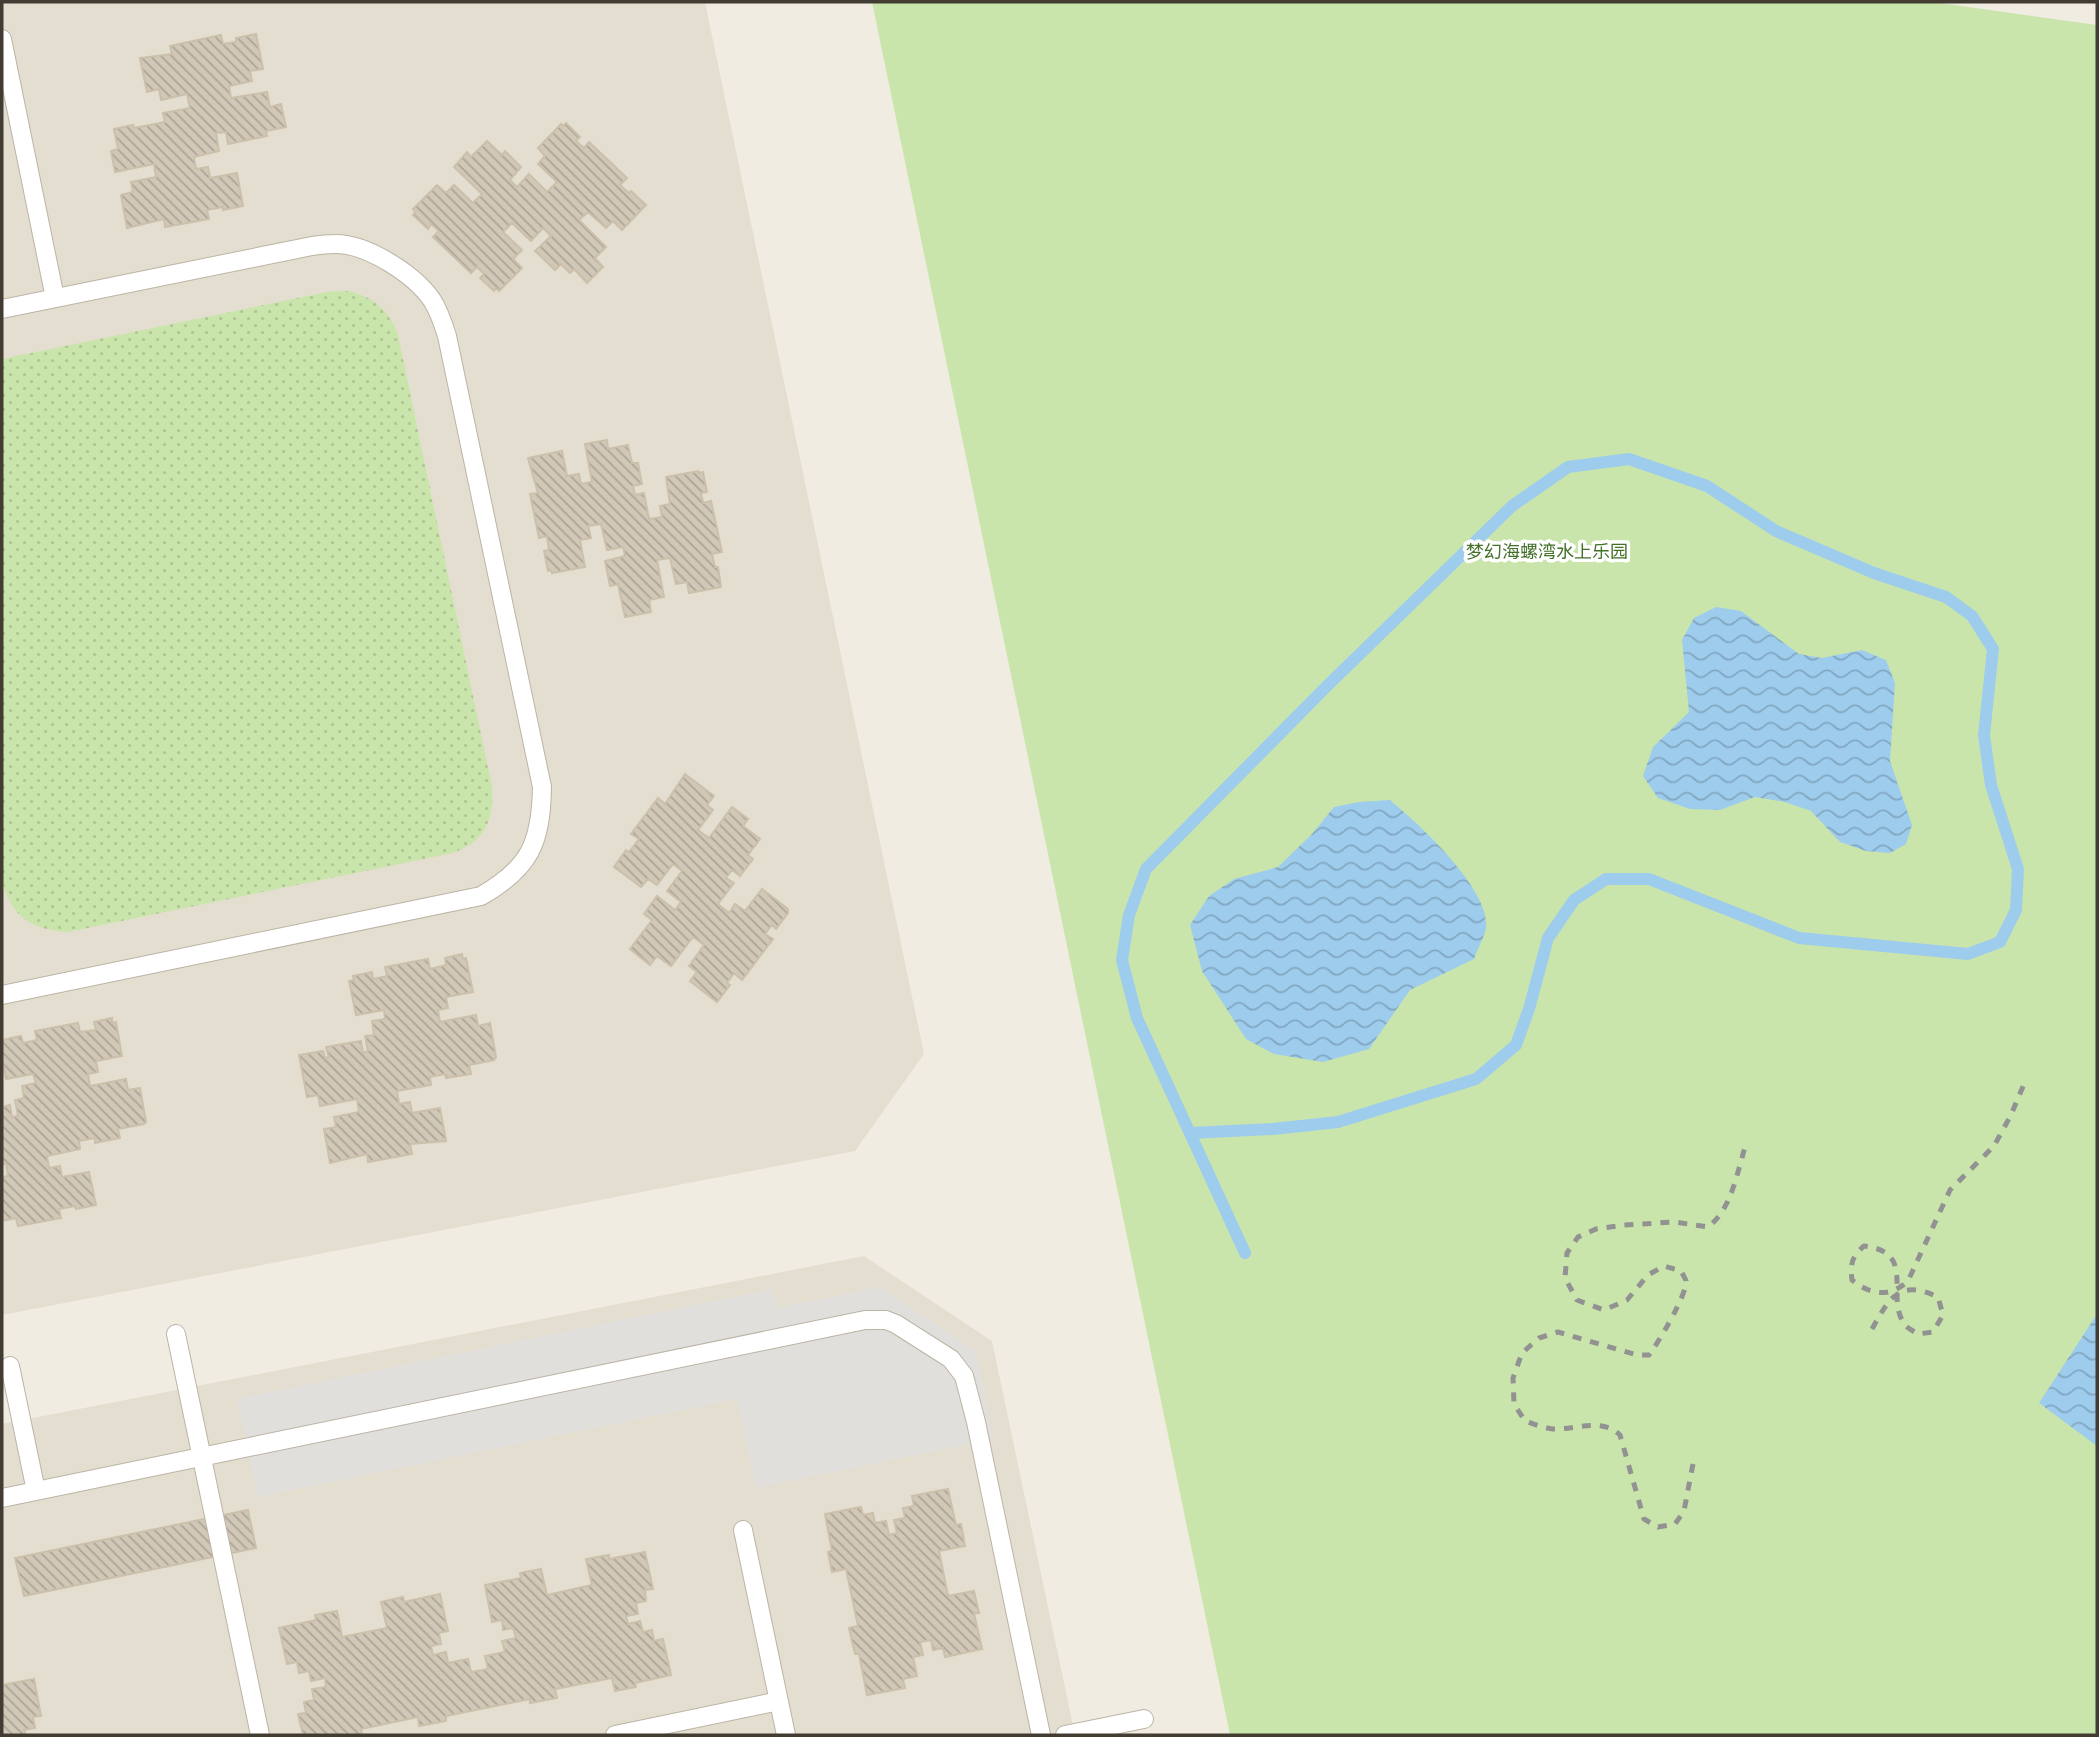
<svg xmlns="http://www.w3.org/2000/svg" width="2099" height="1737" viewBox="0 0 2099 1737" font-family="'Fira Sans','Noto Sans SC',sans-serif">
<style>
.residential{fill:#e4ded0}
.grass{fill:url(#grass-dots)}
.green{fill:#cae5ab}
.parking{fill:#e1dfdb}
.water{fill:url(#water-waves)}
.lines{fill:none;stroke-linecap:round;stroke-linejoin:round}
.stream{stroke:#9ecced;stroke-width:12}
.building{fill:url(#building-back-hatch);stroke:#ccc0ab;stroke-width:2}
.service-casing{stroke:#bcb4a5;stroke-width:20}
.service{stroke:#fff;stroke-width:18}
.rail{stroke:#929292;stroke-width:5;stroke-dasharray:9 9;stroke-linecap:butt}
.labels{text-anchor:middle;stroke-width:7;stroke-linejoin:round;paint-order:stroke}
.park-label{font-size:18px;fill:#437129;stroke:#fff}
</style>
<defs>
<pattern id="grass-dots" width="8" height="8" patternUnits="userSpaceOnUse" patternTransform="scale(1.75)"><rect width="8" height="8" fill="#cae5ab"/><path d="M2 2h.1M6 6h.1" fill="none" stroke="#afc594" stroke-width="1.8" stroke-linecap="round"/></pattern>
<pattern id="water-waves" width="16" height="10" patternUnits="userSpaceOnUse" patternTransform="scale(1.75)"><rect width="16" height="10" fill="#9ecced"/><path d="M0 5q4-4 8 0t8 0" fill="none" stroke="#82a7c1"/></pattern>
<pattern id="building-back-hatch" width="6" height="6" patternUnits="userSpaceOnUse" patternTransform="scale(1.75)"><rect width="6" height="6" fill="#d2c8b8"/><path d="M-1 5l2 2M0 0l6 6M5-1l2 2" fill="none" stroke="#aca496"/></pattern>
</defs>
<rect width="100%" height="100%" fill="#f1ece2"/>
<path class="residential" d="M2,2H705L924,1054L855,1151L2,1315Z
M864,1256L992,1341L1075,1735H2V1424Z"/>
<path class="grass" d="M348,291C374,297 389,310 398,335L492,787C495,822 482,845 448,854L68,932C32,930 10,917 2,879V359L327,292Z"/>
<path class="green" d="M872,2H1933L2097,25V1735H1230Z"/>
<path class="parking" d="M879,1287L976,1351L994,1439L756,1488L737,1399L258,1497L237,1399L772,1289L777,1308Z"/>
<path class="water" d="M1716,607L1741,611L1799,654L1822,658L1862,650L1886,660L1895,683L1890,761L1912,825L1906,844L1890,853L1866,851L1840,842L1811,811L1785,802L1755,797L1720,810L1690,809L1658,798L1643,776L1653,747L1689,712L1682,640L1694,618Z
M1390,800C1418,823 1491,890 1486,928C1484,938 1477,950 1474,959L1410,990L1369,1049L1323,1062L1274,1054L1246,1039L1202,971L1190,925L1209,896L1234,879L1278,867L1312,834L1334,807L1359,802Z
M2097,1314V1446L2039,1403Z"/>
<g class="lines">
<path class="stream" d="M1190,1133L1273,1129L1338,1122L1476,1079L1516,1045L1529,1009L1548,938L1574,900L1606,879H1649L1799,938L1968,954L2000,942L2016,910L2018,869L1991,785L1984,735L1993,649L1972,616L1946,597L1874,573L1776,531L1707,486L1629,459L1568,467L1512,506L1328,685L1146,869L1129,915L1122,960L1137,1018L1245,1253"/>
</g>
<path class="building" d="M256,34L263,69L250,71L252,81L229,86L231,98L267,92L270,107L281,104L286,127L266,131L267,136L228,144L226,132L216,133L219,151L194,157L196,169L208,167L210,178L237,173L243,206L223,210V207L207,210L209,219L165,227L164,219L127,228L121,195L133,192L131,182L156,177L154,164L115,172L111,151L118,149L114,129L133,125L134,128L165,122L163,113L190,108L187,94L161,100L159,89L147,92L140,58L172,54L170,46L221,35L223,44L236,42V38Z
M566,123L580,137L576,141L584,148L589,142L627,178L620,185L629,193L631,191L646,205L622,230L613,221L606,228L588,212L579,220L606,247L595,258L603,267L587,283L574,269L570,273L561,264L555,270L535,251L551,236L543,228L531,241L512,223L503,232L522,250L513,259L522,268L499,291L496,288L494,291L480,278L484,274L477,267L471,273L433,237L439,231L431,224L428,229L413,215L415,212L413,209L437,185L446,193L454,185L473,203L482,194L454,167L467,152L471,157L487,141L502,155L505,151L521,167L510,180L517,187L529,174L547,192L557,182L538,164L545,156L538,148L561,124L563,126Z
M607,440L608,449L628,445L632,463H638L642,484L633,486L635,495L644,493L649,519L662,517L660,506L670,504L666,477L698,471L699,473L703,472L707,492L701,493L703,503L711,501L722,552L712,554L715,567H718L721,587L689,593L687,582L676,584L670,558L657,560L664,597L649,600L651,612L625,617L618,584L610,586L605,561L625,556L623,547L607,550L601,524L588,526L591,538L580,540L585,567L552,573L551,570L548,571L544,551L549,550L547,536L539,538L530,494L538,493L528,458L562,451L567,476L579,474L581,484L592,482L585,444Z
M685,774L714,796L707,805L713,810L698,830L709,838L732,807L748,819L743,826L760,839L748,855L753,859L740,876L732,870L726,878L734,883L718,904L729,913L735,904L745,911L762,889L788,909V913L776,929L772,925L765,934L773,939L742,980L734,973L727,983L730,985L717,1002L690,981L697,972L689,966L704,945L693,937L671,966L657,956L650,965L630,949L652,920L644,914L657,896L675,910L681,902L667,891L682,871L673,864L657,885L648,879L641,887L614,867L626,850L629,852L639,839L631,834L658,798L665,804Z
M462,954L463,959L466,958L473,992L446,997L448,1008L438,1010L440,1022L476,1015L478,1026L490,1023L496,1057L494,1060L469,1065L471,1074L446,1078L445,1074L430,1077L431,1085L397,1091L399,1104L410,1102L412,1113L440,1108L446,1141L410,1144L412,1154L368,1162L367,1154L330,1163L324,1129L336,1127L334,1117L359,1112L357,1099L320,1106L318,1095L307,1097L299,1055L323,1051L325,1058L329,1057L326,1047L361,1041L363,1053L368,1051L365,1036L374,1035L372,1021L385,1019L384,1010L356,1015L349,981L354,980L353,976L372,972L373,979L387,976L385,967L428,959L430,969L446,965L445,958Z
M112,1018V1023L116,1022L122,1056L96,1061L98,1072L88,1074L90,1086L126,1079L128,1090L140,1088L146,1122L144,1124L118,1129L120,1138L95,1143V1138L79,1141L80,1149L47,1156L49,1168L60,1166L62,1177L89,1172L96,1205L76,1209L75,1206L59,1209L61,1218L18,1226L16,1218L2,1221V1177L8,1176L6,1163L2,1164V1107L10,1105L12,1117L18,1116L15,1100L24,1098L22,1086L36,1083L33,1074L6,1079L2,1058V1040L21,1036L23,1043L37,1040L35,1031L78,1023L80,1032L96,1030L94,1022Z
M948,1489L956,1525L961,1524L965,1546L939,1551L948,1596L974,1591L979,1613H974L982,1649L945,1657L943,1648L933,1650L931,1640L920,1642L923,1655L913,1657L917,1676L903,1679L905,1688L867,1695L859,1654H855L849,1628L858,1626L846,1569L832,1572L828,1552L832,1551L825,1514L861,1507L863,1515L873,1513L875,1523L886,1521L889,1535L897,1533L894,1520L905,1518L903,1508L914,1506L912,1496Z
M248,1510L256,1548L24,1596L15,1558Z
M645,1552L653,1589L645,1590L646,1601L636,1603L638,1614L626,1616L628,1624L640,1621L643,1632L652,1630L654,1641L663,1639L671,1675L635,1683L636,1687L615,1691L612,1678L555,1689L557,1698L530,1703V1699L446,1716V1721L419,1726L418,1717L361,1729L362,1735H303L298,1714L306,1713L304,1702L314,1700L312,1689L326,1687L325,1678L311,1681L309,1671L299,1673L297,1662L287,1664L279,1628L316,1620L315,1615L337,1611L342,1637L387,1628L381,1602L403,1597L404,1602L440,1594L448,1631L439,1633L441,1644L431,1646L433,1655L446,1652L448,1663L468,1659L471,1672L488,1669L485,1656L505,1652L502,1641L516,1638L513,1628L503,1630L502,1620L492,1622L485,1585L521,1578L520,1573L541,1569L547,1595L592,1585L586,1559L609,1555V1559Z
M34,1679L41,1716L33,1717L35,1728L24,1730L26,1735H2V1685Z"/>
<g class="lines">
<defs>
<path id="service" d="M2,39L55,298
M2,309L312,246C319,245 327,244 334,244C366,243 414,274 432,300C439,311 443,323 447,336L542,787C541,843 530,868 481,896L2,995
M176,1334L260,1735
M10,1366L36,1491
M2,1498L865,1320H886L896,1324L951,1359L964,1376L976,1422L1041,1735
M743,1530L786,1735
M615,1735L779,1701
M1065,1735L1144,1719"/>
</defs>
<use href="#service" class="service-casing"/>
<use href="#service" class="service"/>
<path class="rail" d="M1872,1329C1890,1297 1899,1279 1938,1297L1943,1315L1933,1332L1918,1334C1915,1332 1907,1328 1905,1325C1884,1297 1918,1252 1864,1246C1852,1256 1850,1264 1852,1280C1870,1295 1890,1298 1908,1281L1950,1190L1994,1146L2011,1115L2024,1084
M1693,1464L1684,1511L1675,1524L1658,1527L1644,1519L1620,1435C1601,1417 1576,1430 1553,1429C1544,1428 1534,1424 1525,1421L1514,1404L1513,1378L1522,1353L1539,1338L1558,1332L1637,1355H1649C1658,1343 1687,1295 1686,1281C1686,1280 1681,1271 1681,1271L1664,1266L1648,1275L1627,1300L1604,1310L1577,1300L1565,1278L1567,1253L1578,1237L1596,1229L1624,1225L1675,1222L1708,1227C1732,1209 1737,1172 1746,1144"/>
</g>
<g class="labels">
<g class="park-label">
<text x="1547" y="558">梦幻海螺湾水上乐园</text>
</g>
</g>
<rect width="2099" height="1737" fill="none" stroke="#423c33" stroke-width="7"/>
</svg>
